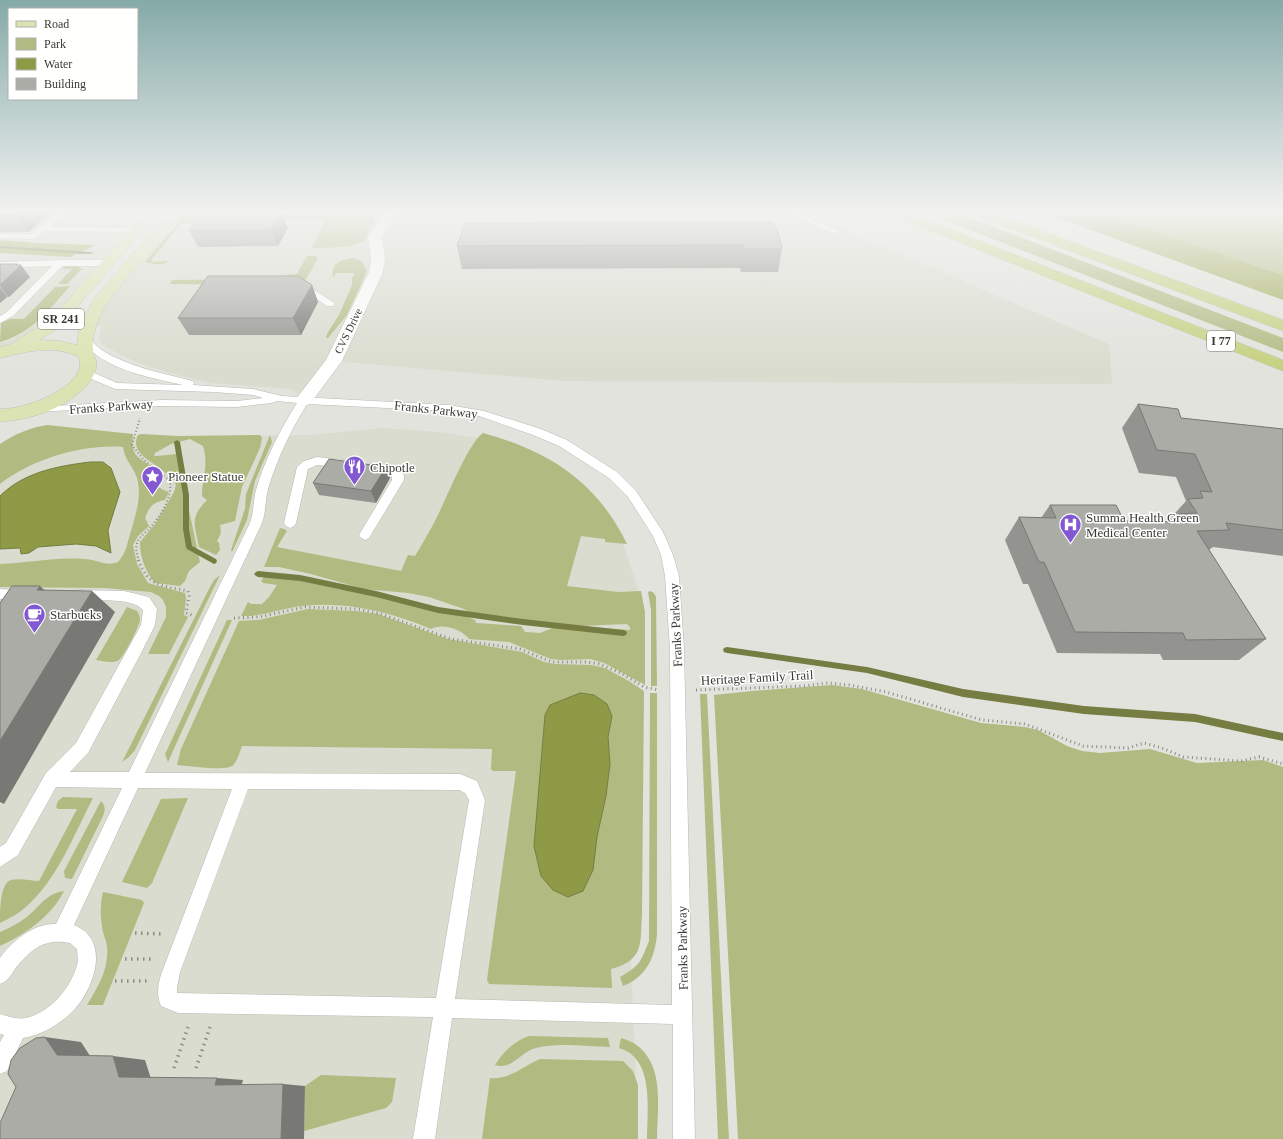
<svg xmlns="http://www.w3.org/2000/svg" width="1283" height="1139" viewBox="0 0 1283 1139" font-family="Georgia,serif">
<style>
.built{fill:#d9dcce}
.green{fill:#b1ba80;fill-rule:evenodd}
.forest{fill:#a2ad5a}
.water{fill:#8f9a47;stroke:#757d42}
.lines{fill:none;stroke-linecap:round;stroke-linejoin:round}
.stream{fill:#757d42;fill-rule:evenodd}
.service-casing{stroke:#b7b9b2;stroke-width:1}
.minor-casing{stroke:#b7b9b2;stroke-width:1}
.primary-casing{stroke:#c0c0bf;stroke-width:1}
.motorway-casing{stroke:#c0c0bf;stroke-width:1}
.path-far2{stroke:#8b8c87;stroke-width:2;stroke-dasharray:1 2.5;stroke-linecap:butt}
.path-far1{stroke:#8b8c87;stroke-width:3;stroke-dasharray:1 3.5;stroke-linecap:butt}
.path{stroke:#8b8c87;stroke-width:3.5;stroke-dasharray:1.5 4.5;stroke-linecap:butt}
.service{fill:#fff;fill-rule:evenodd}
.minor{fill:#fff;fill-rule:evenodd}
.primary{fill:#dce3b2;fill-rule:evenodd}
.motorway{fill:#c5d17f;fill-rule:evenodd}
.wall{fill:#93948f}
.shaded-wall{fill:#787874}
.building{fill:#abaca6;stroke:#787874}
.labels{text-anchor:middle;stroke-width:3;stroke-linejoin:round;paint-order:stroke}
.far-street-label{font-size:11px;fill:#393a37;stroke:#fffffe}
.shield{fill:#fffffe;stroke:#747573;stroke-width:1}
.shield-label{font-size:12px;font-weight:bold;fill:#393a37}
.street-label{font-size:13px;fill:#393a37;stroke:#fffffe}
.poi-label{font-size:13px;fill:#393a37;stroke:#fffffe;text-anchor:start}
</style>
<rect width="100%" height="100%" fill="#e2e3dd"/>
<path class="built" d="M0,211H136L114,241L126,243L59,321L14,348H0Z
M173,211H800L1109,344L1112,384L565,381L334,361L304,400L291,389L210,383L173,374L136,362L102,345L99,339L101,326L87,328Z
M43,426L148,437L313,435L383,428L439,432L503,442L550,459L556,463L597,502L620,533L638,590L640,642L631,967L636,1074L635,1139H0V444L16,434Z"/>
<path class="green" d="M180,211H372L375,217L365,241C350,249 328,247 312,248L325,220L205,221L196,224H181L151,260L153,262L167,261L168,262C161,266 153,264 145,262L181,219L175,218Z
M921,211H952L1283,338V352Z
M1099,211H1283V275Z
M307,256H316L318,258L305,281L291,285L170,284L172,280L283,279L286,275L297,274Z
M353,258L362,261L367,271L347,315L328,338H326L328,332L339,315L352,285V278L355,273H336L333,278C331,263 340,260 353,258Z
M66,266H77L82,269L67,284H58L72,269H61Z
M70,286C48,311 33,332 0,342L1,323L10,319H24L55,287Z
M47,425L133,434C131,456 136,456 154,468C150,481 156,488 169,492L165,500C153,502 149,507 145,518L149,526L138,536L133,545L137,564L148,583L185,593L186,598L184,615L188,617L169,654H148L166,617V607L163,600L159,596L151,592L104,588L0,587V564C28,563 56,557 84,559C96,559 106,567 118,562C127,552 127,543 131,531C136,514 142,496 137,478C133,466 125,461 123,447C83,444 32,459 0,484V444C15,434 29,428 47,425Z
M483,433C549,451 597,482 627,544L605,542V539L581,536L567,586L618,592L641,591L645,612V685L604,663L590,659L561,660L551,659L509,642L469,639C461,629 443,623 431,629C390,612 347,601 302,606C282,608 262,617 241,616L248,602L251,604H262L269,597L277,585L263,583L261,581L264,577L297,580L338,589L414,601L433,607L448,609L475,620L476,623L521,626L525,632L540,633L555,627L570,630L589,627L630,630V627L627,624L579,626L474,614L461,608L429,597L408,593L364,589L311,574L279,567H264L280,528L284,529L287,531L277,547L401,571L408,555L415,556C422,544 429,533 435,521C445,502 468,443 483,433Z
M141,434L179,436L256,435H260L262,438L260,448L242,487L235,521L220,525L221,533L217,541L219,543L220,550L216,555L199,547C195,525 189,518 207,500L202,496C202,478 209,465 203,446L190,439L171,444L155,453L154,456H157L177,454L200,562L189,571L185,581L180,586L155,583C145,571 140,557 140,542L155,524L174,492L176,485C172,478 165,472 158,467C148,459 130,451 138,435Z
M270,435L272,442L255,481L247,520L232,552L231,550L245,509L246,494Z
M220,575L135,750L129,757L122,762L209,589L214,580Z
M650,591L654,593L656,597L657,686H651V610L648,592Z
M127,607L137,611C139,614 140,617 140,620C139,627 124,656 119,660C113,664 102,661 96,660Z
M308,609L356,611L378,614L448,639L522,652L544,662L555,664L591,665L605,668L627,680L644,691L642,913C640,943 645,960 611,969L612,988L489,984L487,980L516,771H493L491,769L492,749L242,746C240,751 237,763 232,766C223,771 188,766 177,765L181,749L239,621L258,620ZM545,715L612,716L608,737L610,764L606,796L597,837L534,846Z
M227,620H232L168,762L165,754L168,748Z
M832,685L862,689L981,723L1025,727L1038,730L1067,746L1082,751L1100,753L1150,749L1197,763L1263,760L1283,767V1139H738L714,695L752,691Z
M650,693H657V934C655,958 646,977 623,986L620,977C640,966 641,961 649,941Z
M700,694H707L729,1139H718Z
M63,797L93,798C75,833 57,879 28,905C20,913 10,918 0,923C0,911 0,883 11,880C20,878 31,881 39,881L77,809H58L56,807L58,801Z
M188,798L152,883L147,888L122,882L161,799Z
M101,801C106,806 105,811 103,816L72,879L65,878L64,871Z
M64,891C52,916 24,935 0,946V932C10,928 19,923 28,916C40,906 47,893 64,891Z
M103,892L142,900L144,903L103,1005H87C98,987 109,969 107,947C107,942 104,937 103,932C100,917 100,906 103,892Z
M529,1036L608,1038L610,1047C588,1047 558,1042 536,1048C521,1051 512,1071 495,1065C504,1051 513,1042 529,1036Z
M621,1038C627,1040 633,1042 638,1046C665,1068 657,1109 657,1139H647C647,1110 655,1058 619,1048Z
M540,1059L623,1061L633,1071L638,1085V1139H482L490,1078C510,1080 523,1066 540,1059Z
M321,1075L396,1078L392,1102L386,1108L304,1131L305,1086Z"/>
<path class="forest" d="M1039,211H1099L1283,275V300Z
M0,240L35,243L96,245L70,257L0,253Z"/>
<path class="water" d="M90,462H103L111,468L120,492L108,530L111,553L96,546L76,544L38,547L29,553L21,554L20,548L0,549V496C24,472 58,466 90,462Z
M580,693L594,695L607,704L612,716L608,737L610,764L606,796L597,837L593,870L583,891L568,897L553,890L541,876L534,846L545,715L550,705Z"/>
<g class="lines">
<path class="stream" d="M0,246L91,252L93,253L91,254H80L0,248Z
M177,440L180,442L189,495V529L192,546L216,559L217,561L216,563L214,564L187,549L186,547L183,529V495L174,442Z
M258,571L300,575L376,591L438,607L523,619L623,630L626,631L627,633L626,635L623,636L523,625L438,613L376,597L300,581L258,577L256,576L254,574L256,572Z
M727,647L867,667L963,689L1084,706L1195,714L1283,733V741L1195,722L1084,714L963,697L867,673L727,653L724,652L723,650L724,648Z"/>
<defs>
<path id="service" d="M58,211H66L50,227L137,228L141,230L137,232L45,231L34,239L0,238V234H32Z
M784,211H794L839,231L835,233H832Z
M60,260H108L112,263L108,266H62L13,316L0,323V316L7,312L52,266L0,268V262Z
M306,285L333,302L335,304L333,306H327L303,290L302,288Z
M85,336C91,337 92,342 97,346C103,352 112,356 121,360C144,370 169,375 193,381L194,383L193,385L253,389L282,396L448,405L484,411L541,429L567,440L617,472L636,491L663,532L673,555L679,576L684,649L695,1139H673V1024L452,1018L435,1139H413L433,1017L178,1013L161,1006C156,994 158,984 162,972L232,789L138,788L74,925C112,940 94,991 71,1013C57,1026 41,1035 23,1038L7,1071L0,1074V1042L4,1035L0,1034V1014C7,1016 18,1020 25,1018C49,1014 71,988 77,965C79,960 77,954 77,949L70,943C63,942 55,941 49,943C35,945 23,959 15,969C10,976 8,981 0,984V958C12,941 34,923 56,924L122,788L56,787L18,855L0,867V847L6,843L46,773L76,743L141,625L143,610C133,597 95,601 79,600L74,599L72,595L74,591L79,590L124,591L149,597L157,609L155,625L139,657L88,753L70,772H129L250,523C254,512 253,501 256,490C265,459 280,430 297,403L277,401L272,403L237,407L162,406L31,412L30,410L31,408L35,407L162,400L237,401L263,398L253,395L214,392L115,389L82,375L81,373L86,370L90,371L117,383L183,385C148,377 103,370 80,339ZM307,404L448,411L479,416L533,435L559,446L609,478L628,497L653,536L661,555L665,576L670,649L672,1005L455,999L485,800L477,781L460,774L145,773L262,523C266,512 265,500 268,489C277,459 291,430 307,404ZM248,789L459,790L465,793L469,800L436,998L177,993V988L180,972Z
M317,457L343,460L347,461L349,464L347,467L343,468L317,465L308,469L296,523L294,526L290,528L286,526L284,523L297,467L304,461Z
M371,464L399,470L404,475V480L369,538L365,540L361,538L359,535L392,480V476L367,471L365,468L367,465Z
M0,589L29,591L31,595L29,599L24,600L0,599Z"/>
<path id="minor" d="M385,211H398L382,237L385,259L383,272L342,361L310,404L304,406L298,404L295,400L326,360L369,272L371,259L368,237Z"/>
<path id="primary" d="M144,211H157L142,233L82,301L65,324L39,340L59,341L77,345L79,328L94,299L159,223L167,211H179C164,242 131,271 110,299C100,313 91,333 93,351C93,356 98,361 96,368C88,401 31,422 0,421V409C22,410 76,391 80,366C80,363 79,360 79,357C53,344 26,352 0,358V347L12,344L14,342L53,318L72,295L132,227Z"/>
<path id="motorway" d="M886,211H904L1283,360V371L888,214Z
M970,211H988L1283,320V331L972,214Z"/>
</defs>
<use href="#service" class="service-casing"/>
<use href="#minor" class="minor-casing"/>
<use href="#primary" class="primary-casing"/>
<use href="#motorway" class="motorway-casing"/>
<path class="path-far2" d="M139,561C137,555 135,549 137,543C139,537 145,533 149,529C160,517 173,497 170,481L143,459L132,445L140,418"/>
<path class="path-far1" d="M138,560C150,588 161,585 188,591L189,596L186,613L192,615
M234,618L259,617L305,607L357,609L381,614L451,639L520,649L552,662H588L599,664L621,673L644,687L659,690
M696,690L804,686L828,683L849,685L886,692L982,720L1025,724L1083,746L1128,748L1144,743L1162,748L1183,757L1241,761L1259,757L1283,764"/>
<path class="path" d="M135,933L164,934
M125,959H154
M115,981H147
M174,1068L188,1027
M196,1068L210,1027"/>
<use href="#service" class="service"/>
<use href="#minor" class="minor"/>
<use href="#primary" class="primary"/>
<use href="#motorway" class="motorway"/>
</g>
<path class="wall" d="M0,211H48L49,213L29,232H0Z
M288,228L278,246L198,247L189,230Z
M774,228L782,249L778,272H741L740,268L462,269L457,246Z
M0,264L18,265L30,277L9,297H7L0,303Z
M312,285L318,302L301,335H189L178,318Z
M1138,404L1181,418L1283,429V556L1213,547L1209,550L1266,639L1239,660H1163L1160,654L1057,653L1028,584H1023L1005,540L1019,517L1041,518L1050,505L1124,521L1168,522V521L1186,501L1176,477L1139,473L1122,428Z
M386,467L390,478L376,503L319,495L313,483Z"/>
<path class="shaded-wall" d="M14,211H48L49,213L29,232Z
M282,212L288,228L278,246L271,230Z
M17,264L19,267L21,265L30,277L9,297L0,285Z
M312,285L318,302L301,335L293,318Z
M0,288L7,297L0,303Z
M386,467L390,478L376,503L371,491Z
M40,586L64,608L37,590Z
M92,591L115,612L4,804L0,802V741Z
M45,1037L81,1042L92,1059L57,1055Z
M113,1056L145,1060L151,1079L119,1077Z
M217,1078L243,1080L241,1087L215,1085Z
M283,1084L305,1086L304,1139H281Z"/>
<path class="building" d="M203,212H282L271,230H189Z
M773,222L774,228H777L782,249H744L743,245L457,246L465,223Z
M0,264H17L16,265H21L0,285Z
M208,276H298L312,285L293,318H178Z
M1138,404L1178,409L1181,418L1283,429V530L1226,523L1229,530L1197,531L1266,639L1186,640L1183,633L1075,632L1044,562H1039L1019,517L1056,518L1050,505H1116L1124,521L1184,522L1179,514L1197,513L1188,499L1203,498L1200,491L1212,492L1195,454L1157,450Z
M329,459L386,467L371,491L313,483Z
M12,586H40L37,590L92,591L0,741V603Z
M45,1037L57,1055L113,1056L119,1077L217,1078L215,1085L283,1084L281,1139H0V1123L16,1087L8,1074L11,1060L20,1048L36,1038Z"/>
<linearGradient id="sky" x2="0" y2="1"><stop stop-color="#84aaa8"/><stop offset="0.57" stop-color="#f2f2f0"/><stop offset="1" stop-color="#f2f2f0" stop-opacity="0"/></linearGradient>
<rect width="1283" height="370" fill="url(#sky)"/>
<defs>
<symbol id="restaurant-pin" viewBox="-11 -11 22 30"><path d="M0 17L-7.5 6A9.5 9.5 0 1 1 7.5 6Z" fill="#8259d3" stroke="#fffffe"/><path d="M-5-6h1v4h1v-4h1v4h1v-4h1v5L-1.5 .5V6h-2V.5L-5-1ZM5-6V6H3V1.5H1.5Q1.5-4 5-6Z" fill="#fff"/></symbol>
<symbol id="sight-pin" viewBox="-11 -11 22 30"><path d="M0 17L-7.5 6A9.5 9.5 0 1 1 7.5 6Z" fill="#8259d3" stroke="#fffffe"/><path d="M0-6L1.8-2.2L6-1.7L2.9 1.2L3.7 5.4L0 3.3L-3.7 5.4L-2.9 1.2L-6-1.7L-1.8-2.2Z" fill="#fff"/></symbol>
<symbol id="hospital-pin" viewBox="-11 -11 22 30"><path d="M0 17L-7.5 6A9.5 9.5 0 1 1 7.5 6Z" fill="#8259d3" stroke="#fffffe"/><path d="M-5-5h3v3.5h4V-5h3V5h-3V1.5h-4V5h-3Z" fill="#fff"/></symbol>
<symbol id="cafe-pin" viewBox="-11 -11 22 30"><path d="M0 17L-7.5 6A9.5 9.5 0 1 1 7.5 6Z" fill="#8259d3" stroke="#fffffe"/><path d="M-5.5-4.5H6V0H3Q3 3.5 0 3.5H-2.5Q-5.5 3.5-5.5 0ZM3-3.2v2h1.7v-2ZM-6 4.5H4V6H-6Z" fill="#fff"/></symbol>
</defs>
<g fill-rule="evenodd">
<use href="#restaurant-pin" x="342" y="454" width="25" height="34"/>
<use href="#sight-pin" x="140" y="464" width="25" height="34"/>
<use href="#hospital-pin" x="1058" y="512" width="25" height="34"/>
<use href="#cafe-pin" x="22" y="602" width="25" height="34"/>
</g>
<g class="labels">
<g class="far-street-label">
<text transform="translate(348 331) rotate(-64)" y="4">CVS Drive</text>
</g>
<g class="shield">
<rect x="38" y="309" width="46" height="20" rx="3"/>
<rect x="1207" y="331" width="28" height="20" rx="3"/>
</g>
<g class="shield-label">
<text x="61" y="323">SR 241</text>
<text x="1221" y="345">I 77</text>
</g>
<g class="street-label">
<text transform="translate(111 406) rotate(-4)" y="5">Franks Parkway</text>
<text transform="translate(436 409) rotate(6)" y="5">Franks Parkway</text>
<text transform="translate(675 625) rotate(-93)" y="5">Franks Parkway</text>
<text transform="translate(757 677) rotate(-3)" y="5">Heritage Family Trail</text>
<text transform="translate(682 948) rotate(-91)" y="5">Franks Parkway</text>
</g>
<g class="poi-label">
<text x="370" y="472">Chipotle</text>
<text x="168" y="481">Pioneer Statue</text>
<text x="1086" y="522">Summa Health Green<tspan x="1086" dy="15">Medical Center</tspan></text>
<text x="50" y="619">Starbucks</text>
</g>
</g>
<rect x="8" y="8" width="130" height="92" fill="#fffffe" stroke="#b0b0ae"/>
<rect x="16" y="21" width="20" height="6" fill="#dce3b2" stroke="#b0b0ae"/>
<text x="44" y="28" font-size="12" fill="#393a37">Road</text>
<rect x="16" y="38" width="20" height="12" fill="#b1ba80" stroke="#b0b0ae"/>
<text x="44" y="48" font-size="12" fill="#393a37">Park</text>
<rect x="16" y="58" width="20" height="12" fill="#8f9a47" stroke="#b0b0ae"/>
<text x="44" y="68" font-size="12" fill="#393a37">Water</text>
<rect x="16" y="78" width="20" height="12" fill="#abaca6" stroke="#b0b0ae"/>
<text x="44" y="88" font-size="12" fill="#393a37">Building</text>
</svg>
